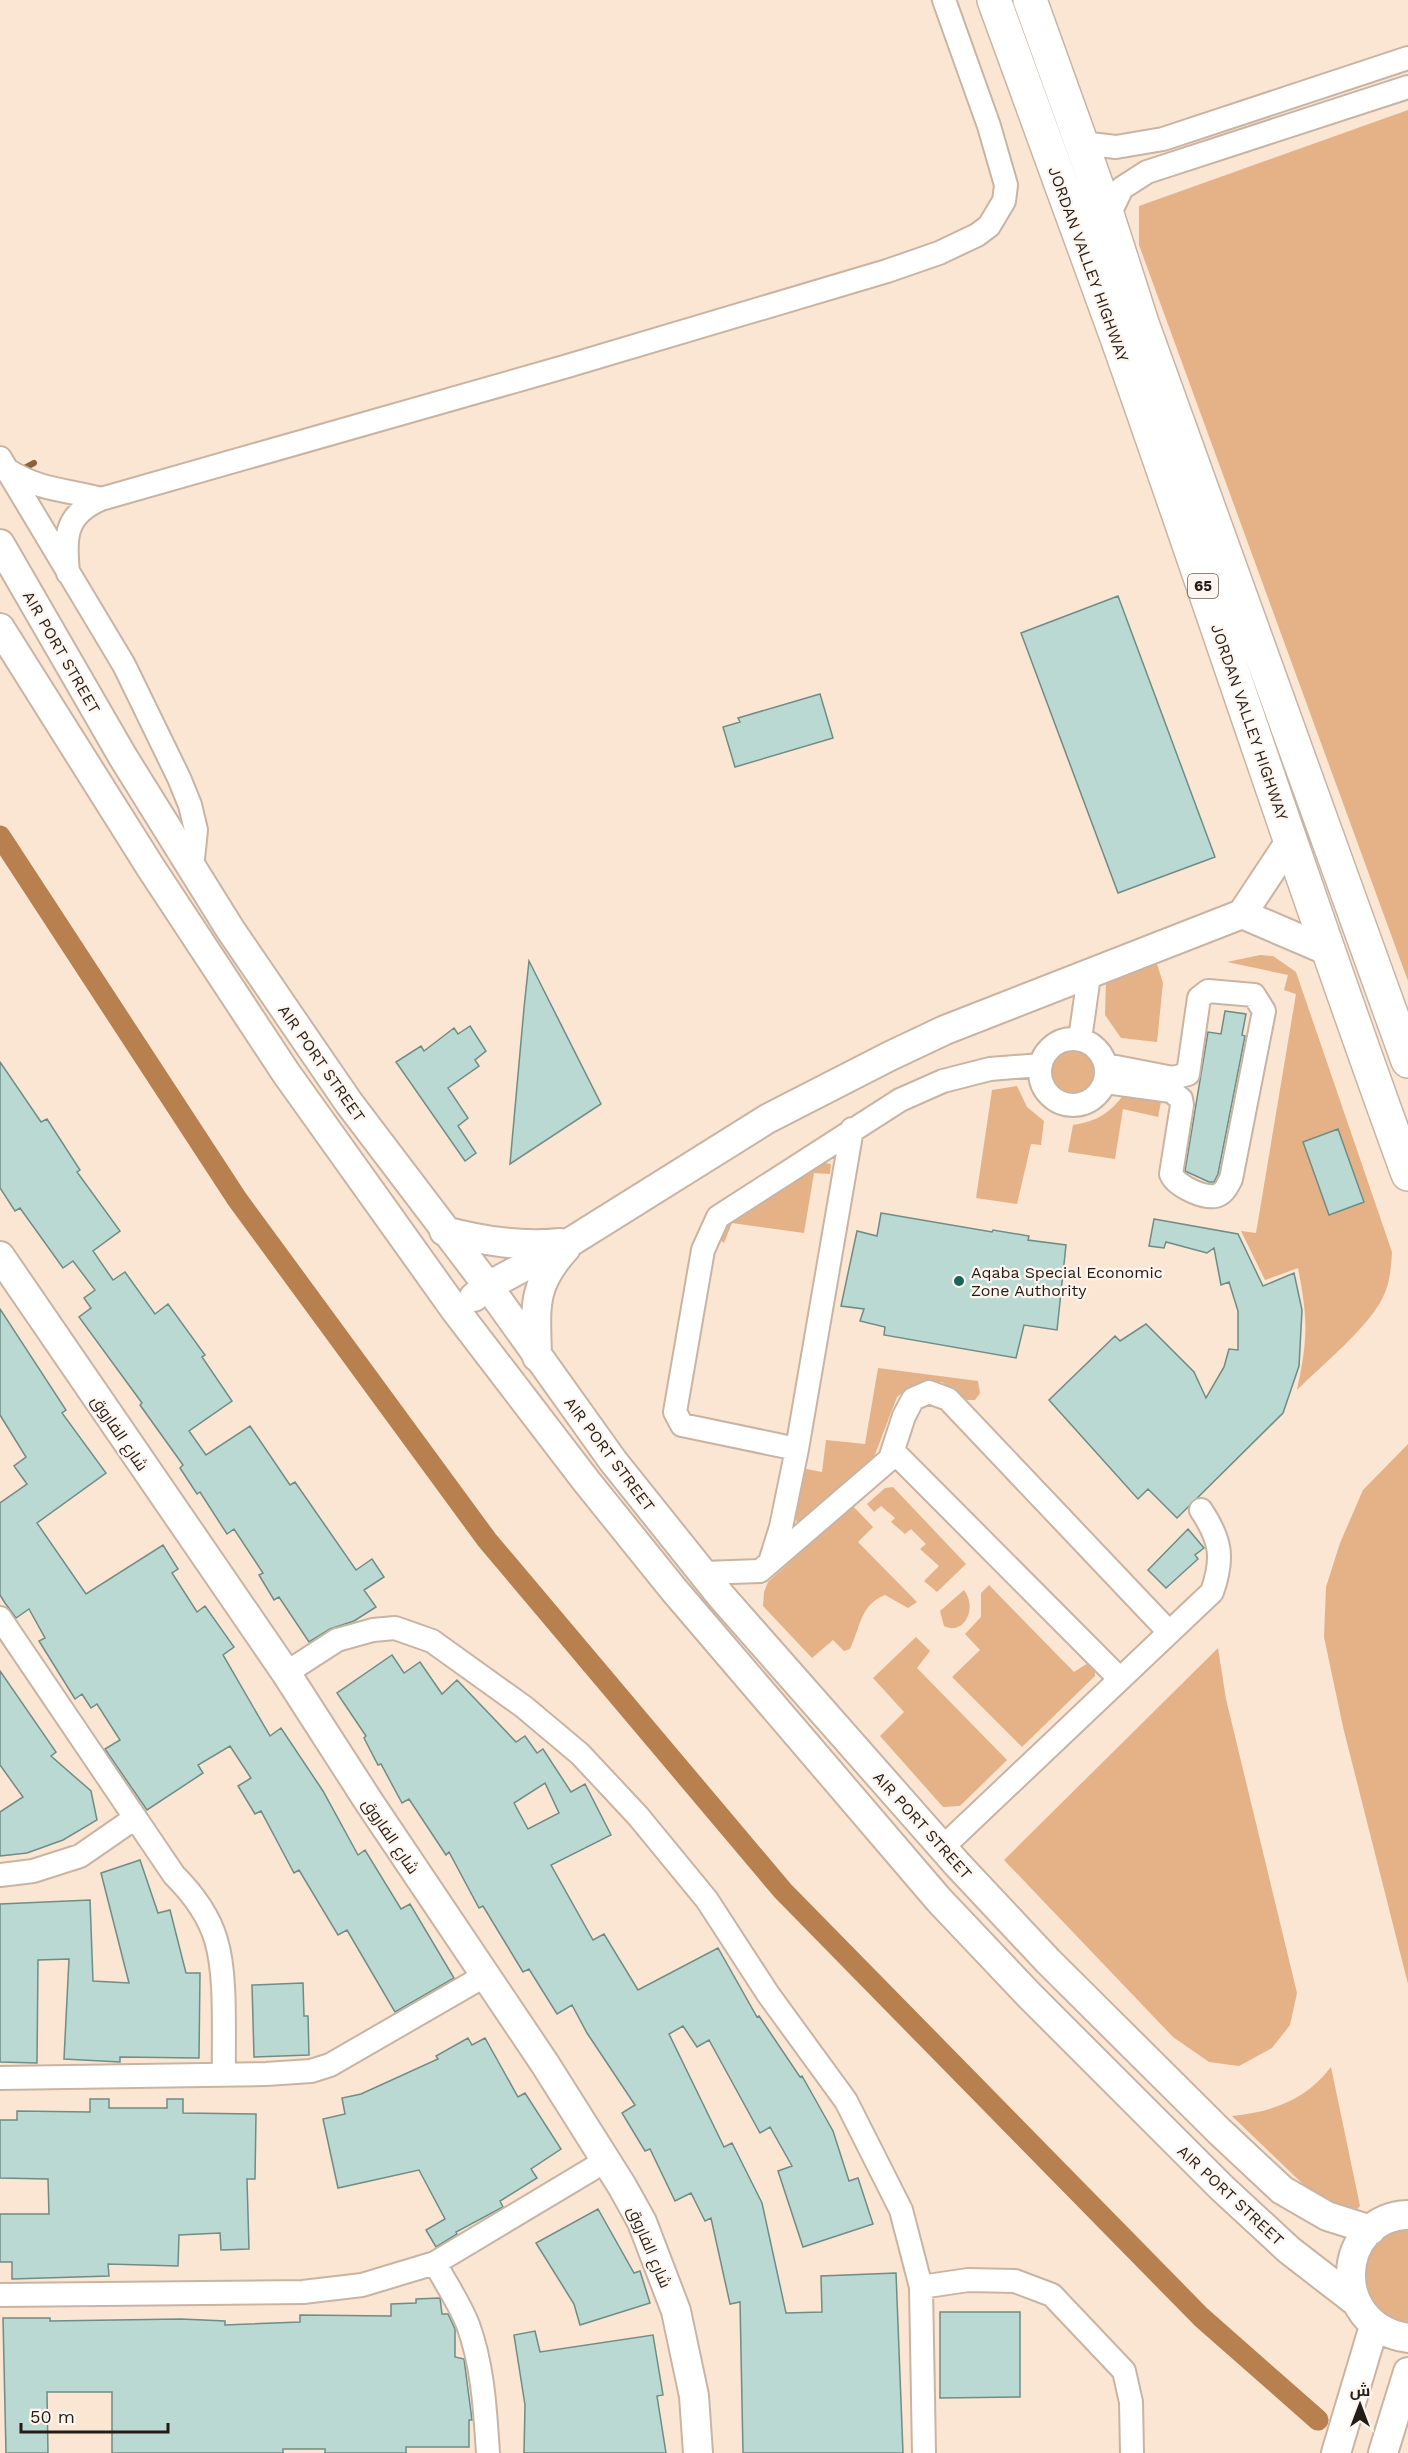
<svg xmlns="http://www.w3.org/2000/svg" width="1408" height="2453" viewBox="0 0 1408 2453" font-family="'Work Sans',Cairo,sans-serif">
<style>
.green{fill:#e5b288}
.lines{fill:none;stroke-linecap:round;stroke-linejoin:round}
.stream{stroke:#8c623d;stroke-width:6}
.canal{stroke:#b8804e;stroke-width:21}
.building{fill:#bad9d3;stroke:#6f8c86;stroke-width:1.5;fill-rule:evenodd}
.minor-casing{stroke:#c9b4a3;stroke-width:26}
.major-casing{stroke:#c9b4a3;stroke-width:32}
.highway-casing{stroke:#c9b4a3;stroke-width:36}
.minor{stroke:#fff;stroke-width:22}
.major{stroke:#fff;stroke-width:28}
.highway{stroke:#fff;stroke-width:33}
.poi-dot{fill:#1b645a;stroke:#fef5ee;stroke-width:2}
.labels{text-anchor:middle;stroke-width:4.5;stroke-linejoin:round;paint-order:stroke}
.shield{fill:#fef5ee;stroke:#655d57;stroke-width:1.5}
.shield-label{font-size:15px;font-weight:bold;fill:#241c16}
.street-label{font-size:16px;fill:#241c16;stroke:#fef5ee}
.poi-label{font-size:16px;fill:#241c16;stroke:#fef5ee;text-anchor:start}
</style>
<rect width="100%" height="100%" fill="#fbe5d3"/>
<path class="green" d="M1408,110V981L1139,245V206Z
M1260,955L1273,956L1296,972L1392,1252C1391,1268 1390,1283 1383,1297C1369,1327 1322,1365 1297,1390C1308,1339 1308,1319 1298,1268L1265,1280L1241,1231L1256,1233L1296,994L1284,990L1288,975L1227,962Z
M1157,964L1163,983L1157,1042L1121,1038L1105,1015L1106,980L1125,970Z
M1049 1074a24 24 0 1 1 48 0a24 24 0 1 1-48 0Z
M1017,1086L1027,1107L1044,1121L1041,1145L1031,1144L1017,1204L976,1198L992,1090Z
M1125,1093L1155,1098L1161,1102L1158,1117L1123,1109L1115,1159L1068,1152L1073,1125C1098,1121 1110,1113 1125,1093Z
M820,1162L831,1164L830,1174L814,1173L804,1233L732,1223L724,1243L715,1236L723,1220Z
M878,1368L978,1381L980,1393L975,1400H967L942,1382L913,1385L897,1397L874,1457L860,1476L798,1524L794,1516L801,1468L822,1472L826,1440L865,1444Z
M1408,1444V1984L1343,1727L1324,1637L1326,1587L1340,1543L1363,1490Z
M893,1487L966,1564L937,1592L924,1581L939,1566L920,1549L926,1544L911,1529L905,1534L891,1522L895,1518L881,1506L874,1512L867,1504L885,1488Z
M852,1505L873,1527L858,1542L917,1602L908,1608L885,1595C860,1605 861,1626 850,1649L844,1651L833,1640L812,1658L763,1606L764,1592L768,1582Z
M989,1585L1074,1672L1088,1663L1095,1669V1676L1022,1747L952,1677L980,1650L965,1634L981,1617V1593Z
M964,1590C978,1608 964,1636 944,1626L940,1611Z
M916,1637L930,1651L917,1668L1007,1760L960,1806L943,1807L880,1736L904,1712L873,1678Z
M1218,1648L1226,1699L1297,1993L1290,2025L1272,2048L1239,2066L1209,2062L1173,2037L1004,1860Z
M1331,2067L1360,2206L1354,2212H1332L1232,2116C1272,2112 1306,2100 1331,2067Z
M1408,2223V2330L1375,2317L1358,2267L1376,2236Z"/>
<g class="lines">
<path class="stream" d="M19,471L34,463"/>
<path class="canal" d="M0,836L237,1199L487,1540L783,1891L1201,2317L1318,2420"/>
</g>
<path class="building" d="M1118,596L1215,857L1118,893L1021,633Z
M820,694L833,738L735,767L723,727L740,722L738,718Z
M529,961L601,1104L510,1164L524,1008Z
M1225,1011L1246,1014L1242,1035L1245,1036L1218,1174L1214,1182H1209L1185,1171L1208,1032L1221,1034Z
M470,1026L486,1051L475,1060L479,1066L448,1088L468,1118L458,1126L476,1153L465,1161L396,1062L421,1046L424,1051L454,1028L458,1034Z
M0,1062L41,1122L47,1119L80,1170L77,1172L120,1231L93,1251L113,1280L125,1272L155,1314L168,1304L205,1355L202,1357L232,1401L189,1431L206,1455L250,1426L290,1485L295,1482L356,1570L372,1559L384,1577L364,1590L376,1607L354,1621L330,1629L309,1642L279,1597L274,1600L259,1575L263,1573L234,1529L227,1534L200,1492L197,1494L180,1468L183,1465L140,1405L142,1403L79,1317L91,1308L84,1298L95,1290L73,1261L63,1268L20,1208L15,1211L0,1188Z
M1338,1129L1364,1202L1329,1215L1303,1142Z
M881,1213L992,1232L993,1230L1029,1236L1028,1240L1066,1245L1057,1330L1024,1325L1016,1358L884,1335L885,1327L860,1321L864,1309L841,1306L857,1231L877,1236Z
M1154,1219L1238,1234L1263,1286L1294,1273L1302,1310L1299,1366L1283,1413L1177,1518L1148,1489L1138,1499L1049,1400L1115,1336L1120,1341L1146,1324L1194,1372L1206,1398L1224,1367L1229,1349L1238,1350V1311L1229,1282L1221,1285L1214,1248L1207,1253L1166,1242L1164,1248L1149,1246Z
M0,1309L66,1410L62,1413L106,1473L37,1523L86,1594L163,1545L178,1569L172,1573L197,1612L205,1606L234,1647L223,1655L270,1736L281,1728L323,1791L358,1855L365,1850L401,1909L410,1904L454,1978L395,2012L347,1930L338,1935L299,1870L294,1873L261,1811L255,1814L238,1786L251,1778L230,1746L198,1765L203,1773L147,1810L105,1749L120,1740L97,1704L91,1708L82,1694L75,1699L39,1641L45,1638L29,1609L16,1618L5,1603L0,1595V1503L27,1484L14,1466L26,1457L0,1415Z
M1188,1529L1204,1548L1195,1555L1198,1559L1166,1588L1148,1570Z
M392,1655L404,1673L420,1662L442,1694L457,1680L516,1742L525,1736L537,1753L543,1749L571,1792L585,1784L611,1835L551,1865L593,1940L604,1934L638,1990L718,1948L757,2017L759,2016L800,2077L802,2076L833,2131L849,2181L858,2178L873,2224L803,2247L778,2171L792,2166L770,2127L760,2133L709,2040L697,2047L683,2026L669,2034L724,2147L732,2143L762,2203L786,2313L822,2312L821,2276L896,2273L903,2453H743L740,2302L730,2304L711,2218L705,2221L691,2193L675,2201L650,2149L645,2151L622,2113L635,2105L587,2033L572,2005L557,2014L529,1969L523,1972L483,1906L479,1908L449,1852L446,1855L409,1799L402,1803L381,1764L378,1765L364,1738L366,1736L337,1693ZM545,1783L559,1813L528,1829L514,1803Z
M0,1671L56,1752L51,1756L91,1791L97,1820L63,1840L27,1853L0,1856V1812L23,1797L0,1765Z
M140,1860L158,1913L170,1910L186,1973H200L199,2058L120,2057V2062L64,2059L69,1959L38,1960L37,2063L0,2062V1904L90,1900L93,1981L129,1983L101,1873Z
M303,1983L304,2016H308L309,2055L254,2057L252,1985Z
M468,2038L472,2045L485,2038L518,2097L525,2093L561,2149L531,2169L537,2178L500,2201L503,2207L456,2232L457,2234L436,2247L426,2230L445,2219L419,2170L338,2188L323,2119L345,2114L342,2098L361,2094L438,2059L436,2056Z
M90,2099H109V2108H167V2099H183V2113L256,2114L255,2179H247L249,2249L221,2250L220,2233L179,2235L178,2266L108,2264L109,2276L12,2279V2262H0V2214H49L48,2179L0,2178V2120H17V2111L90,2112Z
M598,2209L634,2273L640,2271L650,2303L580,2325L574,2304L536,2243Z
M440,2298L442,2314H448L455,2329V2357L464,2359L472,2420H469V2447H406V2453H325V2449H283V2453H112V2392H47L48,2453H6L3,2318H50V2321L181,2319L225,2321V2325L300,2322V2315L391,2316V2304L416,2303V2299Z
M940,2312H1020V2397L940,2398Z
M535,2331L540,2352L653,2335L663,2395L657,2396L666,2453H524L525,2405L514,2335Z"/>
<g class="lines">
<defs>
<path id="minor" d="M1081,143L1116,147L1163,139L1408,58
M1108,217L1122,188L1147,172L1408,87
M0,458L124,665L179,778L190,805L196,830L192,868
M9,471C42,491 65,489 101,499
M68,573C65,537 64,515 101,499L564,367L887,271L939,253L977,235L989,226L1004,201L1006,185L989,126L944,0
M1040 1072a33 33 0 1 1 66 0a33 33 0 1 1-66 0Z
M1080,1039L1089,976
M1106,1082L1171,1091L1181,1099L1182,1105L1171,1174C1176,1186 1208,1202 1220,1194C1226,1191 1228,1184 1231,1179L1264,1011L1254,995L1208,991L1199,998L1188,1074L1173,1078L1106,1065
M797,1449L852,1129
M893,1451L1120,1679
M770,1562L781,1527L797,1449L682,1425L675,1412L703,1250L718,1217L900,1100L943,1081L990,1069L1041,1065
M703,1573L760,1571L890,1459L904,1416L913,1399L929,1392L948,1399L1169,1632
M0,1618L174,1875C191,1892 209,1916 216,1940C227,1976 223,2035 224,2074
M286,1673L337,1640L373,1630L395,1628L432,1641L524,1707L580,1754L638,1816L707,1900L768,1994L846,2101L901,2210L921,2287L924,2453
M942,1848L1212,1592C1224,1558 1221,1540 1201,1510
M0,1875L33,1871L80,1856L135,1818
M0,2078L266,2074L311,2071L330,2065L486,1975
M435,2263C446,2284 460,2304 468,2325C483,2366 485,2409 488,2453
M921,2287L968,2280L1015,2281L1052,2295L1124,2371L1131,2402L1132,2453
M0,2295L303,2292L362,2285L435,2263L607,2160"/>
<path id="major" d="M0,544L123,757L230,929L288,1014L349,1103L488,1286L613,1461L721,1596L957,1864L1048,1961L1219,2131L1282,2190L1327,2216L1371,2230
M0,628L151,868L286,1073L456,1311L587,1482L674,1590L939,1900L1029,1995L1222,2188L1289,2250L1355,2301
M1242,914L1326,950
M444,1231C484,1241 520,1247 561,1243
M0,1256L286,1673L369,1802L545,2064L622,2186L642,2222L676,2311L694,2396L698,2453
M474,1297L488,1286L572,1241L767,1119L890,1056L945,1030L1242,914L1291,840
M537,1357C536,1308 531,1286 566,1248
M1408,2215C1336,2217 1328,2326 1408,2338
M1336,2453L1374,2326
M1383,2453L1408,2372"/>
<path id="highway" d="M994,0C1034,112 1076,223 1116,335C1215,614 1306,896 1408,1174
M1030,0L1108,217L1142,323L1408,1061"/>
</defs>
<use href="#minor" class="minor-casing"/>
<use href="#major" class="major-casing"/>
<use href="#highway" class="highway-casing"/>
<use href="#minor" class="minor"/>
<use href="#major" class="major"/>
<use href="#highway" class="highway"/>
</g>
<circle class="poi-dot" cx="959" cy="1281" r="6"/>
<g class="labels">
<rect class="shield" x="1188" y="574" width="30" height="24" rx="4.5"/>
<g class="shield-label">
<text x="1203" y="591">65</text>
</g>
<g class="street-label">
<text transform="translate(1089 264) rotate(70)" y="6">JORDAN VALLEY HIGHWAY</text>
<text transform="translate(62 652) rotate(60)" y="6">AIR PORT STREET</text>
<text transform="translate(1250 722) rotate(71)" y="6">JORDAN VALLEY HIGHWAY</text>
<text transform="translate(322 1063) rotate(55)" y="6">AIR PORT STREET</text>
<text transform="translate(120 1433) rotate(56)" y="6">شارع الفاروق</text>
<text transform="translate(610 1454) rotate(53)" y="6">AIR PORT STREET</text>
<text transform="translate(923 1825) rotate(48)" y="6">AIR PORT STREET</text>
<text transform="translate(391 1836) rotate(56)" y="6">شارع الفاروق</text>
<text transform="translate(1231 2195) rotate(43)" y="6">AIR PORT STREET</text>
<text transform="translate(650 2247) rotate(67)" y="6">شارع الفاروق</text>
</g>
<g class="poi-label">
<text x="971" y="1278">Aqaba Special Economic<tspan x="971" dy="18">Zone Authority</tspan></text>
</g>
</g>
<g transform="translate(1360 2405)" stroke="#fef5ee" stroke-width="4.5" paint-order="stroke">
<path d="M0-4.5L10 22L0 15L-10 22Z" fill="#241c16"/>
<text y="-9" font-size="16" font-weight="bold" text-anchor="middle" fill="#241c16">ش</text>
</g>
<path d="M21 2423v9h147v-9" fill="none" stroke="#241c16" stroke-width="3"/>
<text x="30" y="2423" font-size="18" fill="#241c16" stroke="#fef5ee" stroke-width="4.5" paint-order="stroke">50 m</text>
</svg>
